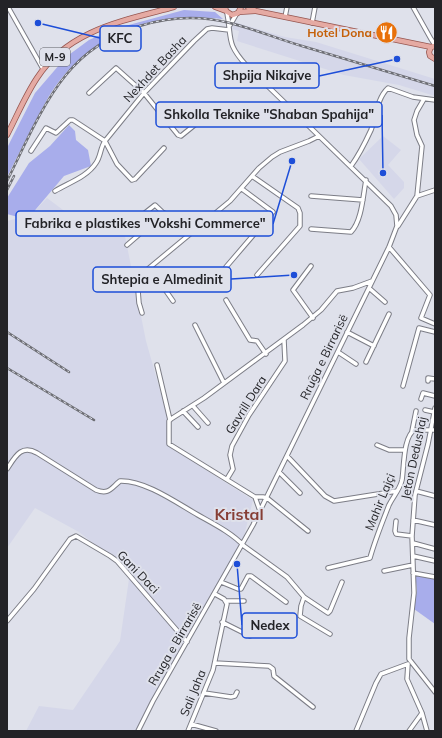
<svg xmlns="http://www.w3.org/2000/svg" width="442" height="738" viewBox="0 0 442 738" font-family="Mulish,sans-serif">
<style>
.built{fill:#d5d7e9}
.green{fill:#a8adeb}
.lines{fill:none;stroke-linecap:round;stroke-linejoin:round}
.minor-casing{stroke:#7c7d86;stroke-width:5.5}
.major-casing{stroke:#965650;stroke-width:6}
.minor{stroke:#fff;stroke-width:3.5}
.major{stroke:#e5aaa3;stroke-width:4.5}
.rail-casing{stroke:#6e6f75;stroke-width:2.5}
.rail{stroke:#dfe1eb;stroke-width:1;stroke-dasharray:3;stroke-linecap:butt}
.labels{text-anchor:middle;stroke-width:4;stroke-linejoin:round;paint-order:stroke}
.shield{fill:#dfe1eb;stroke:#5b5c62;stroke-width:1}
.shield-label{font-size:11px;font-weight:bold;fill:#232327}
.food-label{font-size:12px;font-weight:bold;fill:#c56008;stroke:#dfe1eb;text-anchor:end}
.street-label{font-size:12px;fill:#232327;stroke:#dfe1eb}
.district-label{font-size:16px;font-weight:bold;fill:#863e35;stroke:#dfe1eb}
.leader{fill:none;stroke:#1d4ed8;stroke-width:1.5}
.callout-dot{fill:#1d4ed8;stroke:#dfe1eb;stroke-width:1.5}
.callout{fill:#dfe1eb;stroke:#1d4ed8;stroke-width:1.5}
.callout-label{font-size:13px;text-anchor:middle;font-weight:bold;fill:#232327}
</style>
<rect width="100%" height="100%" fill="#dfe1eb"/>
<path class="built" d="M234,22L285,37L316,42L435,79V96L399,85L344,75L237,41L239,31L232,29Z
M383,136L401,150L388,165L404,182V188L394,199L359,159Z
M47,198L94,233L120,211L146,341L167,415L168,446L253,500L242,544L153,701L138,731H26L39,706L73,710L120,641L130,572L79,532L35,508L7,548V221L31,215Z"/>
<path class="green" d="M184,10L215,12L223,19C212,18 200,17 189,17C132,18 79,47 49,96C34,122 21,150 7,177V148L13,136L35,93L66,57L89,40L114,29Z
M69,125L75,131L76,140L88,150L91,166L64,176L31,215L18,217L7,214V198L29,163L50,146Z
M415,573L435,577V624L414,609L417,590Z"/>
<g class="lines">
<defs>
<path id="minor" d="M8,7L43,69
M413,7L431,39L435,45
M285,17L287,7
M312,23L315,7
M230,25L237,13
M89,93L116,68L144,93L178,135L181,136L202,119
M105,141L117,164L132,180L135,179L164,148
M31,151L46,128L56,133L70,120H73L105,141
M351,166C359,155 365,143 371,130C376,117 377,98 388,88L413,97L435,100
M252,176L298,208L300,213V226L257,275
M55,191C68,183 87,177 96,163C101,156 100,148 105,141L144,93L194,41L207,29L212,28L229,30
M311,196L363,200
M417,196L422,146L417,135L414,120L417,111L424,99
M136,220L155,205L177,226L193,232
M398,226L417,196L435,190
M311,229L351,232C362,221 363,195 366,180
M127,245L164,213
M389,247L430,295L421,318L435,324
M311,266L293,290L313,318
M226,267L273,212L242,189
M150,268L173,301
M369,288L385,302
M226,300L250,340L257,341L266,354
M142,313L139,303L137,278L230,201L259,168L272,157L280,152L309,141L319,136
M195,325L224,383
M347,332L374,346
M338,352L356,364
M366,362L389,314
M157,365L170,420
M311,378L322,384
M428,381V378L435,379
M403,386L419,328L435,332
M421,399L423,393L435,396
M193,406L208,423
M435,408L428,444L415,495L412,536L414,593L409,638V659L435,692
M425,410L434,412
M183,411L198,427
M412,431L416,411
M377,445L389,450H405
M287,456L325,496L334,501L397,491
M7,469C15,457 21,444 37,453L96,490C109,495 111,488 120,481C145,480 177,503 198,515C214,524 232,533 244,546L287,577L304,597L328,613L330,611L342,582
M279,472L300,493
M227,479L233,469L230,455L232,446L249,415L285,361L284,340
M416,491L435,496
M255,497L260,511
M413,520L435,525
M396,521L395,531L396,534L412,536
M308,531L267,498L263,497H255L169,444V421L171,419L204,398L303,325L321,310L337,291L353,288L372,281
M413,543L435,549
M413,556L435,561
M328,568L370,558C375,540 382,523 389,505C393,497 400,489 402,480C404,469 403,435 415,430H435
M384,571L413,565
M413,573L435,577
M221,582L238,589H241L248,576H251L286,602
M304,597L301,606L300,616L330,634
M226,601H244
M7,621L34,589L70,539L76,536L110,556L117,561L187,642
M222,622L250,636L255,634L258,623
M215,663L269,666L273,669L274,676L313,707
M408,664L407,679L422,713L427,731
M204,693L231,697L235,696L237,692
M191,724L216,731
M138,731L153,701L253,525L389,247L397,226L396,215L391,206L246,65C226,43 232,39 227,13
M188,731L213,670L227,604L224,599L215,594
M356,731L376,683L381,674L408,664
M409,731L422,713"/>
<path id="major" d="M215,7L226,11
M225,7L226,11L232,15L238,13L241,7
M248,7L256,11L431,47
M239,12L255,11
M435,46L431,47L429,52L430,56L435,59
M7,135C17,116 25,96 37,78C68,30 122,21 174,7"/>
</defs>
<use href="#minor" class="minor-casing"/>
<use href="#major" class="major-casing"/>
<use href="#minor" class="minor"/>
<use href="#major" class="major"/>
<defs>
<path id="rail" d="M7,181C24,147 42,104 66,75C104,28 172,8 230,23C254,29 278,39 302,46C346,59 391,73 435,86
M7,190L14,176
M7,332L69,372
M7,368L94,420"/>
</defs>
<use href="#rail" class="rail-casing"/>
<use href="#rail" class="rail"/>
</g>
<defs>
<symbol id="restaurant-disc" viewBox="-11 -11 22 22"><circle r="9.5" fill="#e8710a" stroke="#dfe1eb"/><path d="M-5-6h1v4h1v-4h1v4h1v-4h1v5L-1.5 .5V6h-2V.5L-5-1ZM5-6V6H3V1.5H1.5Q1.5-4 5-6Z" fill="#fff"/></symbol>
</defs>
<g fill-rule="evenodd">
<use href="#restaurant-disc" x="374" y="20" width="25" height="25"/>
</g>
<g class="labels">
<rect class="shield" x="40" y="48" width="30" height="18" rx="3"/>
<g class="shield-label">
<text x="55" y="61">M-9</text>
</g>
<g class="food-label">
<text x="372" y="37">Hotel Dona</text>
</g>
<g class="street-label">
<text transform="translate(155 69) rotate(-47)" y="4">Nexhdet Basha</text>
<text transform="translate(324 357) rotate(-64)" y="4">Rruga e Birrarisë</text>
<text transform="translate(246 405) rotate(-58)" y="4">Gavrill Dara</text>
<text transform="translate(414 458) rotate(-78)" y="4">Jeton Dedushaj</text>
<text transform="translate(380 502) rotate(-68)" y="4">Mahir Lajçi</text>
<text transform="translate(138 572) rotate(46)" y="4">Gani Daci</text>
<text transform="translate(175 644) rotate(-60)" y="4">Rruga e Birrarisë</text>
<text transform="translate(193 693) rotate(-68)" y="4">Sali Jaha</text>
</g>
<g class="district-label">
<text x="239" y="520">Kristal</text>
</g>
</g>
<path class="leader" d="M38 23L100 38M397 59L319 76M383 173L382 115M292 161L273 224M294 275L231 279M237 564L242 625"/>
<g class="callout-dot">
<circle cx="38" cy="23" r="4"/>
<circle cx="397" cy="59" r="4"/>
<circle cx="383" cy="173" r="4"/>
<circle cx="292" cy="161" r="4"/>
<circle cx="294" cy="275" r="4"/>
<circle cx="237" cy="564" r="4"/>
</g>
<g class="callout">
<rect x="100" y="26" width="41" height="25" rx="4"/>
<rect x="215" y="63" width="104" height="25" rx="4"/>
<rect x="156" y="102" width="226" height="25" rx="4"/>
<rect x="16" y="211" width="257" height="25" rx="4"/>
<rect x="93" y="267" width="138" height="25" rx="4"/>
<rect x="242" y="613" width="55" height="25" rx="4"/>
</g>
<g class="callout-label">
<text x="120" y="43">KFC</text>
<text x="267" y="80">Shpija Nikajve</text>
<text x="269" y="119">Shkolla Teknike "Shaban Spahija"</text>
<text x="145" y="228">Fabrika e plastikes "Vokshi Commerce"</text>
<text x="162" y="284">Shtepia e Almedinit</text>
<text x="270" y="630">Nedex</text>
</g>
<rect width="442" height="738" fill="none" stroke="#232327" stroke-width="16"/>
</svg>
